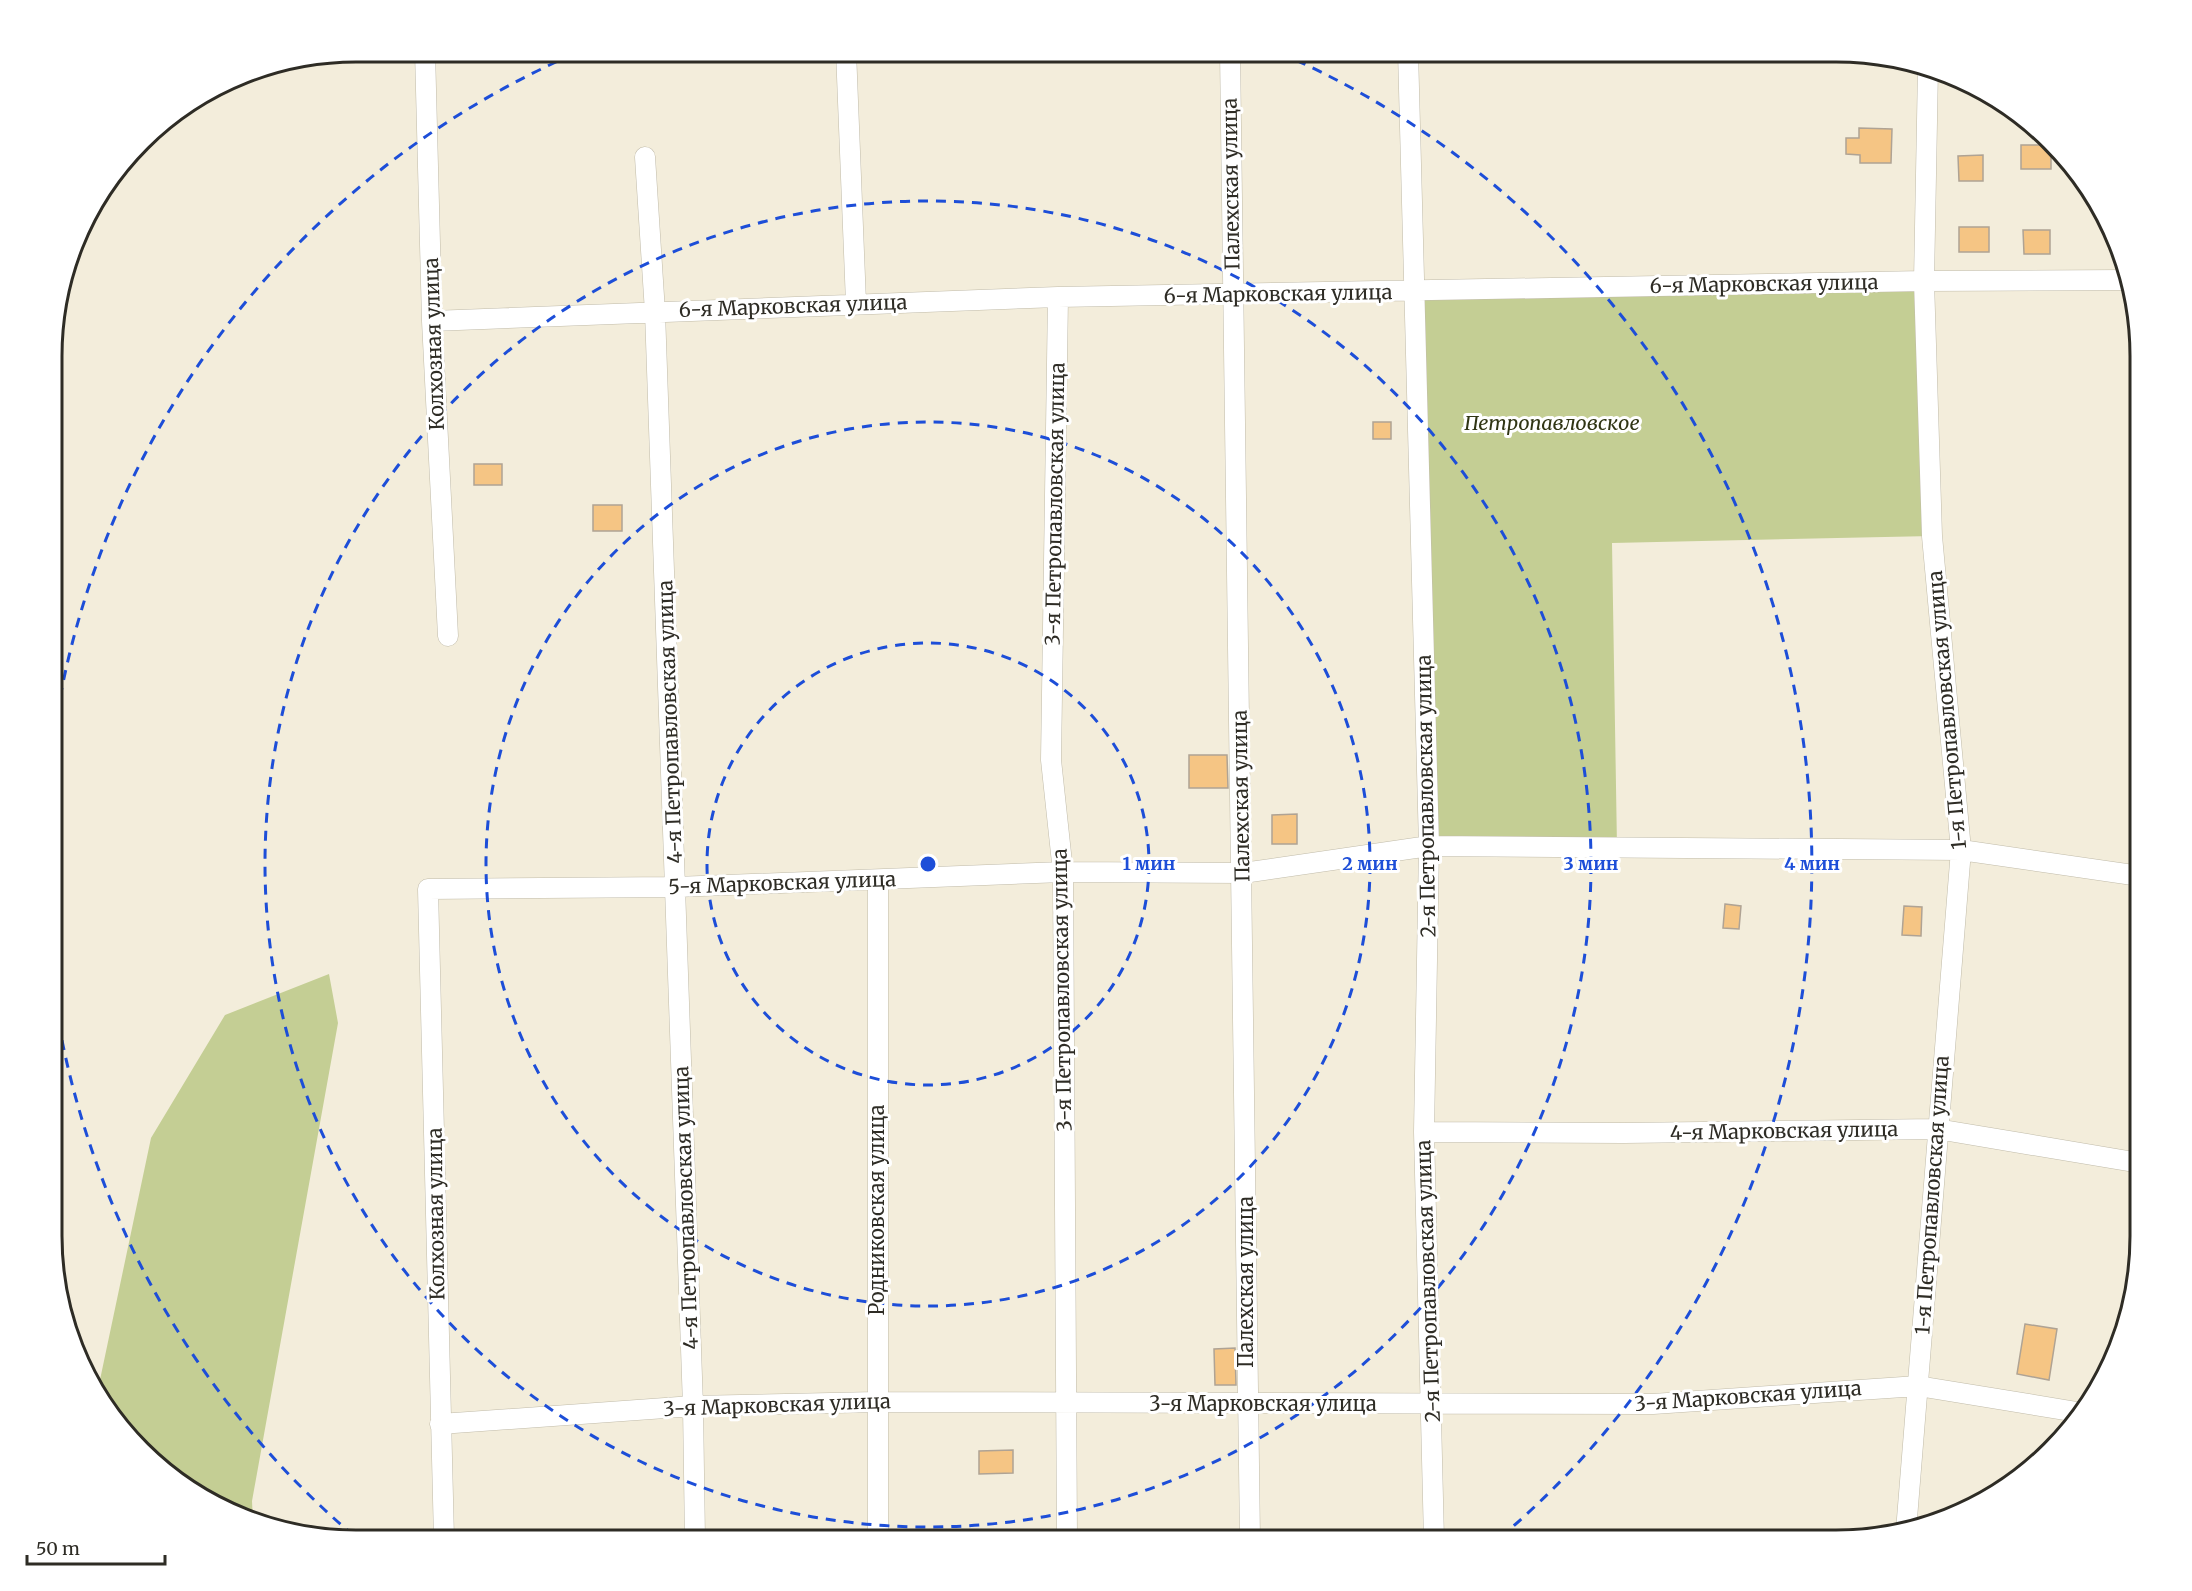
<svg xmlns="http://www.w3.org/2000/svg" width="2192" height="1591" viewBox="0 0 2192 1591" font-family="Merriweather,serif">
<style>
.green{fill:#c4ce94}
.building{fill:#f5c584;stroke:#afa394;stroke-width:1.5}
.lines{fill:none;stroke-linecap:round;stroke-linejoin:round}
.minor-casing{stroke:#c0bba9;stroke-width:21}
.minor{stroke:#fff;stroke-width:20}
.ring{fill:none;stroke:#1d4ed8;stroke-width:3;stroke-dasharray:10 8}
.labels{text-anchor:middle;stroke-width:6;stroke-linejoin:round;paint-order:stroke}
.street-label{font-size:20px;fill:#2e2c25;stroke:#fff}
.park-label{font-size:20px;font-style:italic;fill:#303514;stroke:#fff}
.rim{fill:none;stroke:#2e2c25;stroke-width:3}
.centre{fill:#1d4ed8;stroke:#fff;stroke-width:3}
.ring-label{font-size:18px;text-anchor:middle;font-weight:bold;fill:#1d4ed8;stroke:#fff;stroke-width:6;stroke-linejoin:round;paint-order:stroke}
</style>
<rect width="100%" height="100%" fill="#f3eddb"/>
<path class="green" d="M1924,281L1932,536L1612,543L1617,847L1429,846L1415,291Z
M329,974L338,1023L252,1501L253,1522L170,1477L97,1394L151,1138L225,1015Z"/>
<path class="building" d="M1859,128L1892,129L1891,163H1860V155L1846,154V138H1859Z
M2021,145H2051V169H2021Z
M1983,155V181H1959L1958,156Z
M1959,227H1989V252H1959Z
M2023,230H2050V254H2024Z
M1373,422H1391V439H1373Z
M474,464H502V485H474Z
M593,505H622V531H593Z
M1189,755H1227L1228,788H1189Z
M1297,814V844H1272V815Z
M1725,904L1741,906L1739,929L1723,928Z
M1904,906L1922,907L1921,936L1902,935Z
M2025,1324L2057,1329L2049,1380L2017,1374Z
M1235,1348L1236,1385H1215L1214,1349Z
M1013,1450V1473L979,1474V1451Z"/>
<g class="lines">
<defs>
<path id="minor" d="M425,51L432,321L448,636
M846,51L856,303
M1230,51L1250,1540
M1408,51L1429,846L1424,1132L1434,1540
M645,157L655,312L693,1406L695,1540
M1058,297L1051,760L1063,872L1067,1540
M432,321L1058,297L1924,281L2126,280
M878,881V1540
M1424,1132L1624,1133L1937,1129L2140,1163
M440,1424L693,1406L876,1402L1653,1404L1918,1386L2083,1413
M1906,1531L1961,850L1932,536L1924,281L1928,68
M444,1539L428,889L676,887L1063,872L1243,873L1429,846L1961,850L2140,876"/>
</defs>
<use href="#minor" class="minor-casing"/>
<use href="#minor" class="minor"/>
</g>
<g class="ring">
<circle cx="928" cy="864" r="221"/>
<circle cx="928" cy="864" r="442"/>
<circle cx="928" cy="864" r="663"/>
<path d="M354 1536A884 884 0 0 1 54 995M54 733A884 884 0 0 1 576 53M1280 53A884 884 0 0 1 1502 1536"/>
</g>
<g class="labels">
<g class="street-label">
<text transform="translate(1231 184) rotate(-91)" y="7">Палехская улица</text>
<text transform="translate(1764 284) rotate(-1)" y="7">6-я Марковская улица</text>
<text transform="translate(1278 294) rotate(-1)" y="7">6-я Марковская улица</text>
<text transform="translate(793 306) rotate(-2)" y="7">6-я Марковская улица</text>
<text transform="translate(434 344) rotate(-92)" y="7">Колхозная улица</text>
<text transform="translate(1055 504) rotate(-89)" y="7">3-я Петропавловская улица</text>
<text transform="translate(1947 710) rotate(-95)" y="7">1-я Петропавловская улица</text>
<text transform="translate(670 722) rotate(-92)" y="7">4-я Петропавловская улица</text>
<text transform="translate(1241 796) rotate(-91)" y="7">Палехская улица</text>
<text transform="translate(1426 796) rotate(-91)" y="7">2-я Петропавловская улица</text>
<text transform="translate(782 883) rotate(-2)" y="7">5-я Марковская улица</text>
<text transform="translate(1062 990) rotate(-91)" y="7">3-я Петропавловская улица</text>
<text transform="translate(1784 1131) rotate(-1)" y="7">4-я Марковская улица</text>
<text transform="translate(1932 1195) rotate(-86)" y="7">1-я Петропавловская улица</text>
<text transform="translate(686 1208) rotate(-92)" y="7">4-я Петропавловская улица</text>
<text transform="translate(877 1210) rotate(-90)" y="7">Родниковская улица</text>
<text transform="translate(436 1214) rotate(-91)" y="7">Колхозная улица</text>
<text transform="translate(1428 1281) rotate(-92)" y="7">2-я Петропавловская улица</text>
<text transform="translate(1246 1282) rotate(-90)" y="7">Палехская улица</text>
<text transform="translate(1748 1396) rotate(-4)" y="7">3-я Марковская улица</text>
<text x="1263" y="1411">3-я Марковская улица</text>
<text transform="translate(777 1405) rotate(-2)" y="7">3-я Марковская улица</text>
</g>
<g class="park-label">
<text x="1552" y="430">Петропавловское</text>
</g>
</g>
<path d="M0 0H2192V1591H0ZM356 62H1836A294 294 0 0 1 2130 356V1236A294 294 0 0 1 1836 1530H356A294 294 0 0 1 62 1236V356A294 294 0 0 1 356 62Z" fill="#fff" fill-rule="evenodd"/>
<path class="rim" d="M356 62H1836A294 294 0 0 1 2130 356V1236A294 294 0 0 1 1836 1530H356A294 294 0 0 1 62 1236V356A294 294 0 0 1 356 62Z"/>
<circle cx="928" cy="864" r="9" class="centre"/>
<g class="ring-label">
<text x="1149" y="870">1 мин</text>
<text x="1370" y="870">2 мин</text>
<text x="1591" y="870">3 мин</text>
<text x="1812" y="870">4 мин</text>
</g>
<path d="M27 1555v9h138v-9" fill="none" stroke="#2e2c25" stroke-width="3"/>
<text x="36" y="1555" font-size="18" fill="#2e2c25" stroke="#ffffff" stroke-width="4.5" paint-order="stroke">50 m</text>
</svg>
